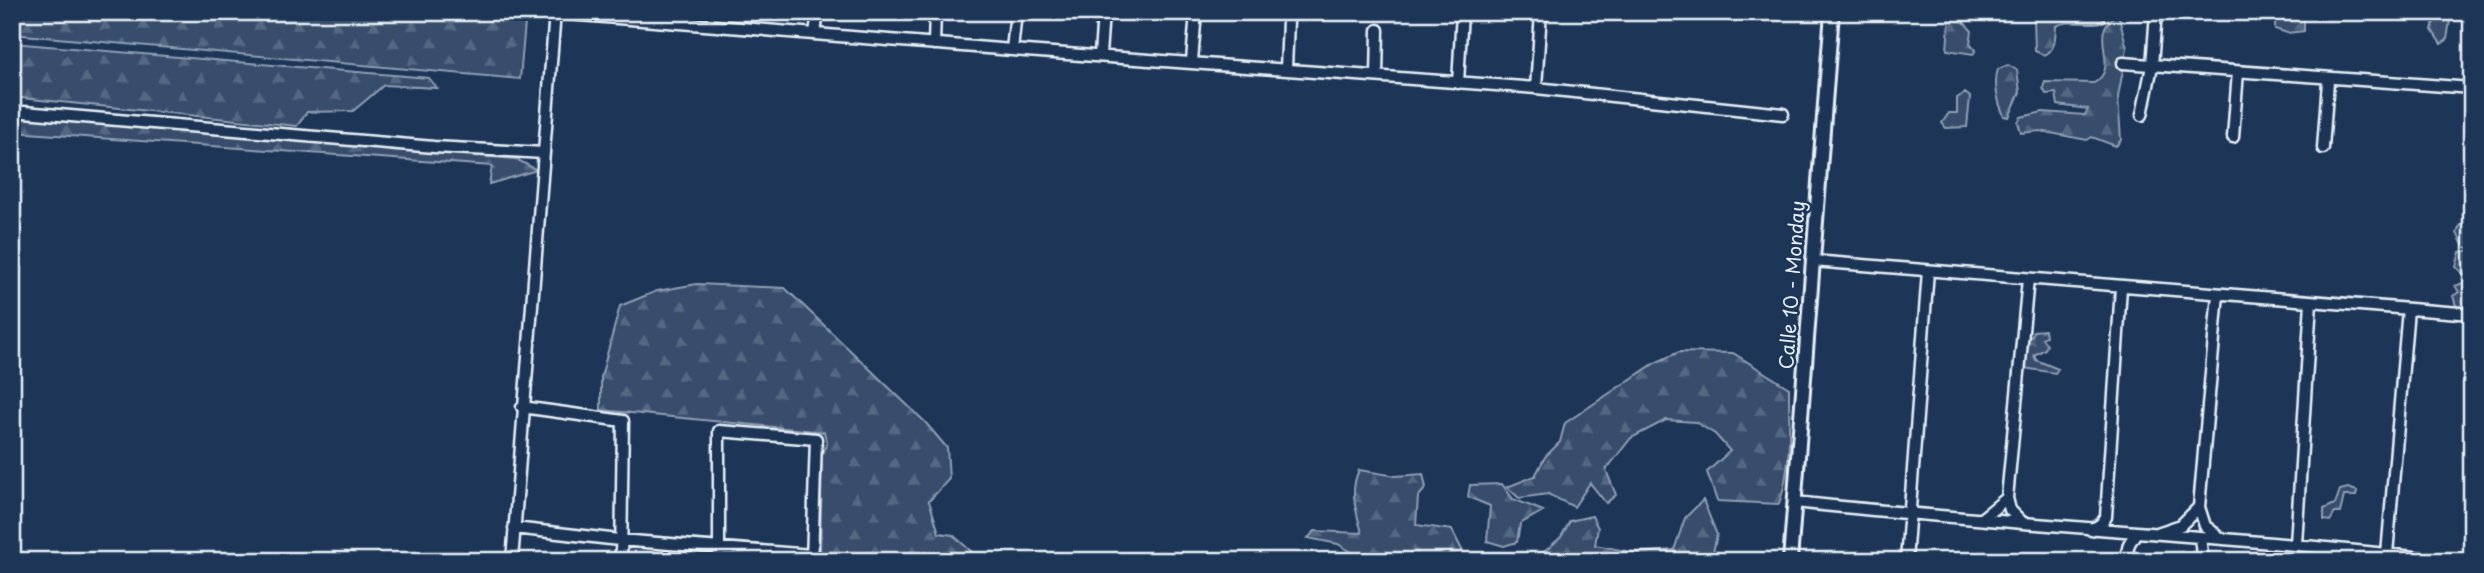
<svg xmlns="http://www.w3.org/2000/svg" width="2484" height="573" viewBox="0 0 2484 573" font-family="'Playpen Sans',sans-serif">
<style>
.forest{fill:url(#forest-firs);stroke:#909fb2;stroke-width:2}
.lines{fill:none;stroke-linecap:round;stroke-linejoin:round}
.minor-casing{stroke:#e8f1f8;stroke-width:15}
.tertiary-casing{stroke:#e8f1f8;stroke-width:18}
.minor{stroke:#1d3557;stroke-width:10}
.tertiary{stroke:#1d3557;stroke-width:12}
.labels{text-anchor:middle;stroke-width:5;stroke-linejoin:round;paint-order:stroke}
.street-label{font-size:19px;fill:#e8f1f8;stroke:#1d3557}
</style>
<defs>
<pattern id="forest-firs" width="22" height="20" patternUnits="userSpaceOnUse" patternTransform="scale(1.75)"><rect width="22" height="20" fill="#374d6c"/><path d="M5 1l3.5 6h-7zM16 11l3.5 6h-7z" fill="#546782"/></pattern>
</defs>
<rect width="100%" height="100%" fill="#1d3557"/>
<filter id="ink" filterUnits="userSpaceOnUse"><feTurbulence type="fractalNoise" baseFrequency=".0143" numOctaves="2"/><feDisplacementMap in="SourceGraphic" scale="14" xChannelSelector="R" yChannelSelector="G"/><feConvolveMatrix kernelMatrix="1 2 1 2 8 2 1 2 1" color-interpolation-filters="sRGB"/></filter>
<g filter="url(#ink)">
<path class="forest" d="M12,12H526L520,79L12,34Z
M1950,12H1970L1963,21L1972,31L1970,43L1976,50L1973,54L1947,50Z
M2040,12H2099L2105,21C2089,27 2071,18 2056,26C2055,38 2056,50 2044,55L2035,51L2034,17Z
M2275,12H2304V31L2287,33L2275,29Z
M2436,12H2472L2471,39L2468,37L2465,20H2450L2447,40L2441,44L2432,30Z
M2118,14L2127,48L2118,97L2121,140L2116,146L2092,137L2087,140L2040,131L2021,133L2018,122L2021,117L2043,112L2085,115L2088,109L2058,105L2056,93L2046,94L2043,88L2045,82L2094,83C2123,66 2084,33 2118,14Z
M12,43L429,78L437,88L384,85L353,111L307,112L297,126L12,97Z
M2008,65L2017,70L2020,92L2009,117L2004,116C1998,103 1993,84 1998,69Z
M1965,93L1970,97L1967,127L1946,128L1942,123L1949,113H1957V98Z
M12,117L516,159L537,170L489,184L492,166L14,132Z
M2472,219V248L2464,247L2457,233L2460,226Z
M2472,250L2468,266L2472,267V276L2469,279L2456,267L2460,252Z
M2472,280V308L2456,306L2453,296L2459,292L2455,286Z
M697,284L785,288L925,422L947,448L949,479L929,501L939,533L953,535L973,553L964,561H820L822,454L827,443L824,432L601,410V377L620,306L657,291Z
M2045,330L2046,336L2042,338L2047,345L2045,349L2034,355L2036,360L2058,369L2055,373L2024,368V339L2032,336L2033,331Z
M1679,352L1733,353L1789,388C1789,427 1792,467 1779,504L1717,501L1707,472L1730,451L1715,434L1695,422L1666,420L1631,438L1606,470L1616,495L1606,503L1590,483L1574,507L1548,494L1519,498L1507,487L1535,476L1545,457L1560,442L1565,423L1655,363Z
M1359,470L1396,476L1423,474L1426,488L1418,497L1416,525L1452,530L1465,556L1438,561H1380L1361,558L1338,544L1308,538L1315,531L1362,533C1356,511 1349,491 1359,470Z
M1502,484L1513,499L1543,511L1520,524L1517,542L1504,546L1487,541L1490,506L1468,497L1470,485Z
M2348,488L2357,491L2356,496H2344L2340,513H2335L2330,521L2324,520V509L2335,504L2340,490Z
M1703,500L1717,535L1711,561H1547L1542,554L1561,537L1570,521L1592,516L1598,528L1595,545L1636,553L1674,550L1685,518Z"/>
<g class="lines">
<defs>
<path id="minor" d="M555,13L1012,50L1536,88L1783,114
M815,34L818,12
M934,44L935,12
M1012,50L1016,12
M1100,55L1103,12
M1192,61L1196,12
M2123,63L2472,88
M1286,68L1288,21
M1377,76L1378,30
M1458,83L1462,12
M1536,88L1541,12
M12,111L434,147L544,153
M2142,115L2152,66L2156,12
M2233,137L2238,72
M2323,148L2328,81
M1813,261L2472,314
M522,407L623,421L621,561
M1795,502C2012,526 2231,535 2448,561
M2199,507L2205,526L2222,539
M1981,519L2007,498
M2023,523L2010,510L2007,498L2028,279
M514,528L619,540L812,555
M2091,530L2101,524L2106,517L2121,287
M2157,533L2181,525L2199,507L2218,294
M2200,538L2203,561
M2296,544L2311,302
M2387,554L2408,309
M512,561L555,12
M719,561V431L816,439L812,561
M1906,561L1928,271
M2125,561L2129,544L2135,534"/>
<path id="tertiary" d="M1790,561L1832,12"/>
</defs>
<use href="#minor" class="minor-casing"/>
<use href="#tertiary" class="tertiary-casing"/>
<use href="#minor" class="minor"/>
<use href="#tertiary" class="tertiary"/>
</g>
</g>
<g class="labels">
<g class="street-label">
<text transform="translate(1792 285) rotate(-86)" y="7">Calle 10 - Monday</text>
</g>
</g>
<rect width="2484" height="573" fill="none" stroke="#1d3557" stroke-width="42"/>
<rect x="21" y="21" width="2442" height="531" fill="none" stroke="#e8f1f8" stroke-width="2.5" filter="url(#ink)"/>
</svg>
